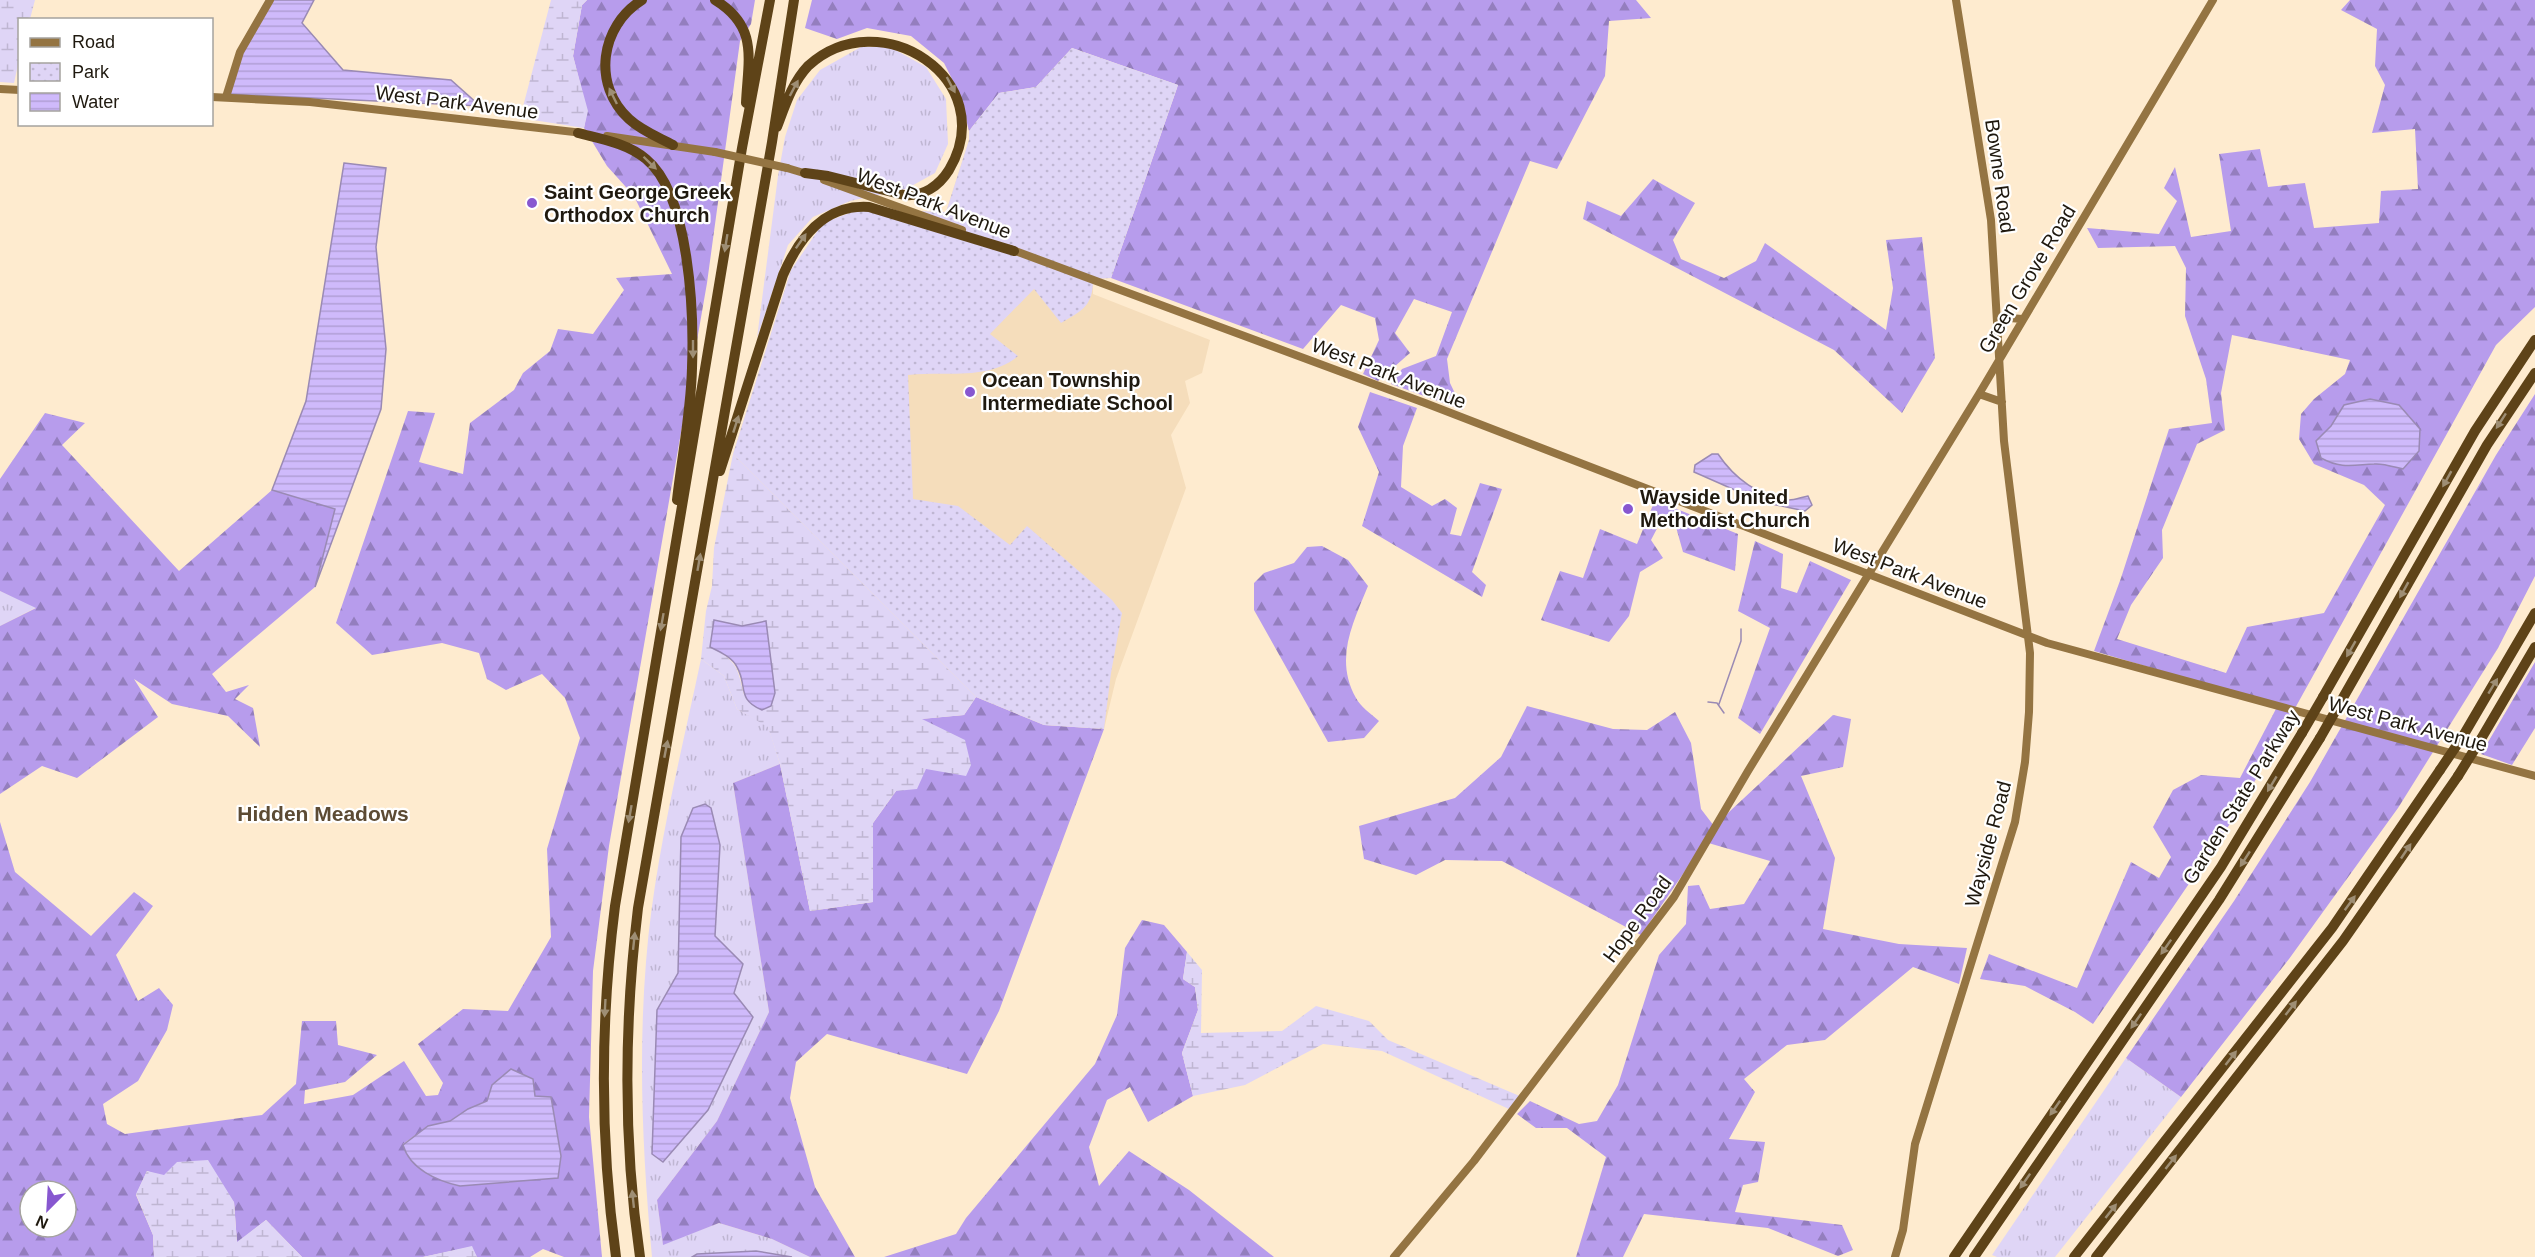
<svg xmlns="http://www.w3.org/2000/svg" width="2535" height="1257" viewBox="0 0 2535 1257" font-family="Helvetica,sans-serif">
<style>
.built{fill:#f5ddbb}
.grass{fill:url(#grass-tufts);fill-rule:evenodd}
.forest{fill:url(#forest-firs);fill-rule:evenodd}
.wetland{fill:url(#wetland-marsh);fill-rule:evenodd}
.park{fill:url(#park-dots)}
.water{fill:url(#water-rules);stroke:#9a8ab4;stroke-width:1.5}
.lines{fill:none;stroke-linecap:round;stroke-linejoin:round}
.stream{stroke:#9a8ab4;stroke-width:1.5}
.secondary{stroke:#947442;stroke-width:8}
.highway{stroke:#5e4318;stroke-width:10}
.secondary-bridge{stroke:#947442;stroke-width:8}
.highway-bridge{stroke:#5e4318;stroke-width:10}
.oneway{fill:#9e8e74}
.poi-dot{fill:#8757d0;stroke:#fff;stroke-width:2}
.labels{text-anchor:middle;stroke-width:4.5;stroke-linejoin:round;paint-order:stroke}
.street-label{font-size:20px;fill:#1f190f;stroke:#fff}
.poi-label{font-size:20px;font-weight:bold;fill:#1f190f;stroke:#fff;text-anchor:start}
.neighbourhood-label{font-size:21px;font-weight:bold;fill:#5c4b34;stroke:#fff}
</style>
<defs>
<pattern id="grass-tufts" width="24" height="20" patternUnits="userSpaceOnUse" patternTransform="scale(1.5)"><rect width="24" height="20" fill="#dfd5f6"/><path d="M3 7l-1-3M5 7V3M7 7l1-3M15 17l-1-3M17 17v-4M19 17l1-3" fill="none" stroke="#bfb6d2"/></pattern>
<pattern id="forest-firs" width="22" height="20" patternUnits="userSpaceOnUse" patternTransform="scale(1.5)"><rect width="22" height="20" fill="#b79cec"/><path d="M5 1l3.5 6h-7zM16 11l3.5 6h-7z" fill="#947ebe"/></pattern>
<pattern id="wetland-marsh" width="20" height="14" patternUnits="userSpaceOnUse" patternTransform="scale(1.5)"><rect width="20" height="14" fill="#dfd5f6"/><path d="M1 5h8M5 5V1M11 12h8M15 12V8" fill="none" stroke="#bfb6d2"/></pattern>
<pattern id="park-dots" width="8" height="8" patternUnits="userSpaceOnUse" patternTransform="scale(1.5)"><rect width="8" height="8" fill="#dfd5f6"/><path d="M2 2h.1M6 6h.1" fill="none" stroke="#bfb6d2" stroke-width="1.8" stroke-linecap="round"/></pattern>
<pattern id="water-rules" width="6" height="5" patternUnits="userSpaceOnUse" patternTransform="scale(1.5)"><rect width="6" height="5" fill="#cfbafb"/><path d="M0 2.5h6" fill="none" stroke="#b19fd6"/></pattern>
</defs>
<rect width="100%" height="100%" fill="#feebcf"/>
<path class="built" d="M969,131L1111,278L1093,279V294L1210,340L1202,373L1185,381L1190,403L1171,435L1186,488L1116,679L1104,729L1044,725L976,697L733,454L791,270L860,209L946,212L969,140Z"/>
<path class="grass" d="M861,47H890L926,67L946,99L948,144L935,173L906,189L850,201L813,217L788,245L757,338L778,176L785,137L797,100L820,70Z
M0,591L37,607L0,626Z
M701,659L724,676L737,709L768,726L780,764L733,783L769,1012L717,1121L657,1200L663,1244L719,1223L772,1239L810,1257H792L756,1251L697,1254L692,1257H652C643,1159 638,1061 646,962C654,860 680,759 701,659ZM720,845L715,937L743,964L734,993L657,1010L678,973Z
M2126,1058L2181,1097L2055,1257H1997L1992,1255Z"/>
<path class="forest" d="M587,0H755L751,24L740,41L707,283L609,846L593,971L589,1117L602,1257H564L543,1249L530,1257H477L471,1247L423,1257H302L266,1220L237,1243L234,1202L147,1171L136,1195L153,1235L154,1257H0V822L15,872L91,936L134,892L153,906L116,955L138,1001L159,988L173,1005L167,1030L138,1081L103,1104L107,1124L125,1134L262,1115L296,1084L302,1021H336L338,1045L377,1055L345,1082L305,1090L304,1104L353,1095L404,1061L426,1096L438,1095L443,1083L418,1044L463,1009L508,1011L551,937L547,849L580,738L565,698L542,674L506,690L487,679L479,653L442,643L372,655L336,623L408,411L435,413L419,462L463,474L470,423L514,390L523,373L550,351L558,329L593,334L624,290L616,278L672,274L634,196L607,166L584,128L587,111L573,56L582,5ZM511,1069L532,1079L535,1096L403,1144L428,1126L450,1121L468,1109L487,1101L492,1085ZM30,1191H66V1227H30Z
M812,0H1636L1651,18L1609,21L1605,76L1557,169L1530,161L1447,359L1450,383L1463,410L1391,384L1402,369L1436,356L1452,312L1414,299L1395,333L1410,353L1378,381L1363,374L1379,340L1375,318L1341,305L1303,349L1111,278L1178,85L1072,48L1036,87L999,93L969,131L960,95L944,63L911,36L867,28L837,39L805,28Z
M2350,0H2535V307L2496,345L2236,815L2093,1024L2075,1012L2025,986L1980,979L1989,954L2077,988L2131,862L2159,878L2171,857L2153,827L2173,790L2201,775L2240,778L2278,705L2094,651L2121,578L2169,429L2212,423L2206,379L2185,316L2186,268L2175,246L2098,248L2087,228L2159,234L2177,201L2164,188L2175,167L2191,237L2231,231L2219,154L2260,149L2268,187L2305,183L2314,228L2379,223L2381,191L2418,189L2415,129L2372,133L2385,85L2375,66L2377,29L2341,10ZM2232,335L2350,360L2345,374L2314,399L2301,414L2299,439L2314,464L2364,485L2385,505L2324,613L2247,627L2226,673L2117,639L2131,605L2163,558L2162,530L2197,444L2225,430L2221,393Z
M1653,179L1695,203L1673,240L1681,259L1724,278L1756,261L1765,243L1886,330L1893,288L1886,240L1922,237L1935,358L1902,413L1834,350L1583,219L1587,201L1621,216Z
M1370,392L1417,408L1403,446L1401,487L1432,506L1445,499L1457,508L1450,534L1461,536L1480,483L1502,489L1472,572L1486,585L1482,597L1362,526L1379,472L1358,427Z
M2535,394V576L2498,648L2398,808L2289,959L2181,1097L2126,1058L2234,901L2310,782L2496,455Z
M45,413L85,423L62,445L179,571L272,490L335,509L315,587L212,674L226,692L249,685L235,699L253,708L260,747L228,716L172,704L134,679L158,717L77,778L42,766L0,794V626L36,608L0,591V479Z
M1655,500L1738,534L1735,571L1683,552L1676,527L1661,521L1651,540L1663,558L1640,572L1629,616L1609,642L1541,620L1560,571L1583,578L1600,529L1637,544Z
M1755,541L1783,554L1781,588L1797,593L1810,561L1851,580L1760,734L1738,718L1770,628L1738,611Z
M1322,546L1348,560L1368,586C1353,623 1334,659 1356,698C1360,706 1371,714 1379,721L1364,738L1328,742L1254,610V583L1264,573L1294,563L1307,547Z
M2535,662V728L2512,765L2481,754Z
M976,697L1044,725L1104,729L999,1011L967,1074L827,1034L796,1062L790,1098L815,1187L855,1257H810L772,1239L719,1223L663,1245L657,1200L717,1121L769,1012L733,783L780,764L810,911L873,902V823L896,791L920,719L964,715Z
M1527,706L1613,729L1647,730L1675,712L1691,743L1701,809L1714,826L1833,715L1851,719L1843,767L1801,776L1835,858L1823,929L1899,944L1967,948L1959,984L1913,967L1825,1040L1787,1045L1744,1079L1755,1092L1729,1139L1765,1142L1758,1182L1743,1185L1735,1212L1842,1225L1853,1250L1838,1256L1768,1228L1644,1214L1623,1257H1576L1606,1157L1567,1128H1536L1517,1114L1530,1101L1579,1124L1597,1121L1618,1085L1659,955L1686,924L1688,886L1699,885L1710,909L1744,904L1770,861L1705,842L1641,935L1502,861L1445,860L1416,875L1364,859L1359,826L1455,798L1501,757Z
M1142,920L1164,925L1187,952L1183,979L1195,987L1198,1010L1182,1053L1193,1096L1148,1122L1130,1087L1107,1100L1089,1147L1099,1186L1129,1151L1189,1190L1274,1257H884L956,1234L966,1218L1095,1064L1117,1015L1125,948Z"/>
<path class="wetland" d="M0,0H35L30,19L20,20L19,60L14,83L0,82Z
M551,0H587L582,5L573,56L588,111L584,128L520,118Z
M733,454L976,697L964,715L922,719L965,740L971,765L966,776L926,769L917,789L896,791L873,823V902L810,911L780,764L768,727L737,709L724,676L701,659L706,611L712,586L714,548ZM714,620L742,626L766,622L744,695C737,665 737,662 710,646Z
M1187,952L1202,970L1201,1033L1282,1031L1316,1006L1369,1021L1388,1040L1522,1097L1511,1110L1382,1051L1323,1044L1245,1085L1193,1096L1182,1053L1198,1010L1195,987L1183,979Z
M208,1160L234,1202L237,1242L266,1220L302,1257H154L153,1235L136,1194L147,1171L164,1175L177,1162Z
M472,1246L477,1257H423Z"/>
<path class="park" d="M1072,48L1178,85L1111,278L1093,279C1093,306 1083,310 1061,323L1034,289L990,334L1018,356C989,381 944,371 908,375L913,499L958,506L1010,545L1027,526L1112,600L1122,613L1111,673L1104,729L1044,725L976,697L733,454L791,270L823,223L860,209L946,212L969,140V131L999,93L1036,87Z"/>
<path class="water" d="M267,0H314L302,23L343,70L451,80L480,106L226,94L241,45Z
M344,163L386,168L376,247L386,349L381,409L315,587L335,509L272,490L306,401Z
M2370,399L2399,405L2420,429L2419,451L2403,469C2394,467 2383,463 2374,464C2353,465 2341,469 2321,458L2316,441L2331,426L2344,405Z
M1712,454H1718C1734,478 1759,497 1789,500C1795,500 1802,497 1808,496L1812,505L1805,511L1762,502L1694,472L1695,465Z
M714,620L742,626L766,621L775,693L771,706L762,710C736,699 748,686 737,667C732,657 718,651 710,647Z
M705,804L711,808L720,845L715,936L743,964L734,993L753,1017L708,1110L663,1162L652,1154L657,1010L678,973L681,837L693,808Z
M511,1069L533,1079L535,1096L551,1097L561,1156L558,1178L460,1186C437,1181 410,1169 403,1145L428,1126L450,1121L468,1109L487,1101L492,1085Z
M756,1251L792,1257H692L697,1254Z"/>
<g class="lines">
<path class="stream" d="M1708,702L1717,703L1724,713
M1719,704L1741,641V629"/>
<path class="secondary" d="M0,89L20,90
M212,97L310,102L583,133
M226,97L240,52L270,0
M607,136L715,152
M787,168L807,174
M824,180L962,230
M1010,249L1425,403L2047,643L2535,776
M1998,317L2022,319
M1979,394L2002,402
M1394,1257L1474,1161L1674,897L1748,771L1979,394L2213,0
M1895,1257L1903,1230L1915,1144L2015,822L2025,762L2029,712L2030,653L2004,441L1991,220L1956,0"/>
<path class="highway" d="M642,0C600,26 592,85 629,119C642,131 658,137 673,145
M715,0C759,27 748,59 746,103
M777,127C785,106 792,83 808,66C880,0 1002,80 949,170C939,186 923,197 904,195L828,176L805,173
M578,133C601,139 627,143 646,159C690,195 694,314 692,368C691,412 682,456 677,500
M720,471L783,275C799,238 824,204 869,207L1014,251
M2323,697L2475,431L2535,340
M2340,703L2487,445L2535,373
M2463,736L2535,613
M2481,739L2535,647
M616,1257C600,1140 600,1023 615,906L742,148L770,0
M640,1257C623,1141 624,1024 638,908L772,142L794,0
M1954,1257L2221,867L2302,733
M1974,1257L2219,900L2320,738
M2074,1257L2332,928L2440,770
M2096,1257L2343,941L2458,776"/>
<path class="secondary-bridge" d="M715,152L787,168"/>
<path class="highway-bridge" d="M2302,733L2323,697
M2320,738L2340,703
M2440,770L2463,736
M2458,776L2481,739"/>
</g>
<defs><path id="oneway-solid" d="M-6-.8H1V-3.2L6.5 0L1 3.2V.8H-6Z" transform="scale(1.5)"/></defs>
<g class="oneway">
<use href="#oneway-solid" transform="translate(951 85) rotate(62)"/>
<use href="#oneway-solid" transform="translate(794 88) rotate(-62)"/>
<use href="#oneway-solid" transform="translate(613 96) rotate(-116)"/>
<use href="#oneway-solid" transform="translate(650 163) rotate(44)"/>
<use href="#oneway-solid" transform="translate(801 241) rotate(-55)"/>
<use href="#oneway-solid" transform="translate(726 243) rotate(99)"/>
<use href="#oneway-solid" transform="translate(693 349) rotate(90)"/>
<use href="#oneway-solid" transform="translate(2501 421) rotate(123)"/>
<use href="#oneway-solid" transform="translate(736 424) rotate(-72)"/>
<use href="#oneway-solid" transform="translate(2447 479) rotate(119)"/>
<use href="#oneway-solid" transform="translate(699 562) rotate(-80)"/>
<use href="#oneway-solid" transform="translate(2404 590) rotate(119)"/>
<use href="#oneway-solid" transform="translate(662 622) rotate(100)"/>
<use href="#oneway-solid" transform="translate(2351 649) rotate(120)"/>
<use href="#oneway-solid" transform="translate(2493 686) rotate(-59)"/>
<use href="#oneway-solid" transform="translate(666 749) rotate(-79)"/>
<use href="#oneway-solid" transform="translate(2272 784) rotate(121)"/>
<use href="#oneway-solid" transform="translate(630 814) rotate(100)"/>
<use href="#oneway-solid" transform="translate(2406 851) rotate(-56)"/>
<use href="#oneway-solid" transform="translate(2245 859) rotate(123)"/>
<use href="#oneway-solid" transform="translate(2350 903) rotate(-54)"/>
<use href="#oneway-solid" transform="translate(634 941) rotate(-84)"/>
<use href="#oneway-solid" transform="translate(2166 947) rotate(125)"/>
<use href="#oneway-solid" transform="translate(605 1008) rotate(93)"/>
<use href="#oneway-solid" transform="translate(2291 1008) rotate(-52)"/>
<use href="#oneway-solid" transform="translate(2136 1021) rotate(125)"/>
<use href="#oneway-solid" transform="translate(2231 1058) rotate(-52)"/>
<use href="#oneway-solid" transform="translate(2055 1108) rotate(125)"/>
<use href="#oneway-solid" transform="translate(2171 1162) rotate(-52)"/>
<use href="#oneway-solid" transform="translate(2025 1181) rotate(125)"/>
<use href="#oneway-solid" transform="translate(633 1199) rotate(-96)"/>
<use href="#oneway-solid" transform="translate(2111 1211) rotate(-52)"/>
</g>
<g class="poi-dot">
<circle cx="532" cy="203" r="6"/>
<circle cx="970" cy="392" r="6"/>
<circle cx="1628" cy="509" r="6"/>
</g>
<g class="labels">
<g class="street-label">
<text transform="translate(457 102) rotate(7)" y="7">West Park Avenue</text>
<text transform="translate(2000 176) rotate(82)" y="7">Bowne Road</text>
<text transform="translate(934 203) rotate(21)" y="7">West Park Avenue</text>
<text transform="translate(2027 279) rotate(-59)" y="7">Green Grove Road</text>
<text transform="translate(1389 373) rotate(21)" y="7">West Park Avenue</text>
<text transform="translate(1910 573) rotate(21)" y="7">West Park Avenue</text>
<text transform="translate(2408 724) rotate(15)" y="7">West Park Avenue</text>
<text transform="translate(2241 797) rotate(-58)" y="7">Garden State Parkway</text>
<text transform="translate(1988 844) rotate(-75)" y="7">Wayside Road</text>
<text transform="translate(1637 919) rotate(-54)" y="7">Hope Road</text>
</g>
<g class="poi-label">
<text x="544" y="199">Saint George Greek<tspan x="544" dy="23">Orthodox Church</tspan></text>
<text x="982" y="387">Ocean Township<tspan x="982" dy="23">Intermediate School</tspan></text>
<text x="1640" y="504">Wayside United<tspan x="1640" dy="23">Methodist Church</tspan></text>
</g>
<g class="neighbourhood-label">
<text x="323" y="821">Hidden Meadows</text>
</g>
</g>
<rect x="18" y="18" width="195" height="108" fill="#ffffff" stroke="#a5a39f" stroke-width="1.5"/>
<rect x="30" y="38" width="30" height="9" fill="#947442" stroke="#a5a39f" stroke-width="1.5"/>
<text x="72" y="48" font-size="18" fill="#1f190f">Road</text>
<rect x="30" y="63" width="30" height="18" fill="url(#park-dots)" stroke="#a5a39f" stroke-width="1.5"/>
<text x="72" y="78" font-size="18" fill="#1f190f">Park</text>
<rect x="30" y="93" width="30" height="18" fill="url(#water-rules)" stroke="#a5a39f" stroke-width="1.5"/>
<text x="72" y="108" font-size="18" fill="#1f190f">Water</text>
<g transform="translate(48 1209) rotate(204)"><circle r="28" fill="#ffffff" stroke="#a5a39f" stroke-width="1.5"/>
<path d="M0-4.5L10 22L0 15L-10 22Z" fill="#8757d0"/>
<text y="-9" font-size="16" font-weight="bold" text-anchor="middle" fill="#1f190f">N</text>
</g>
</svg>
